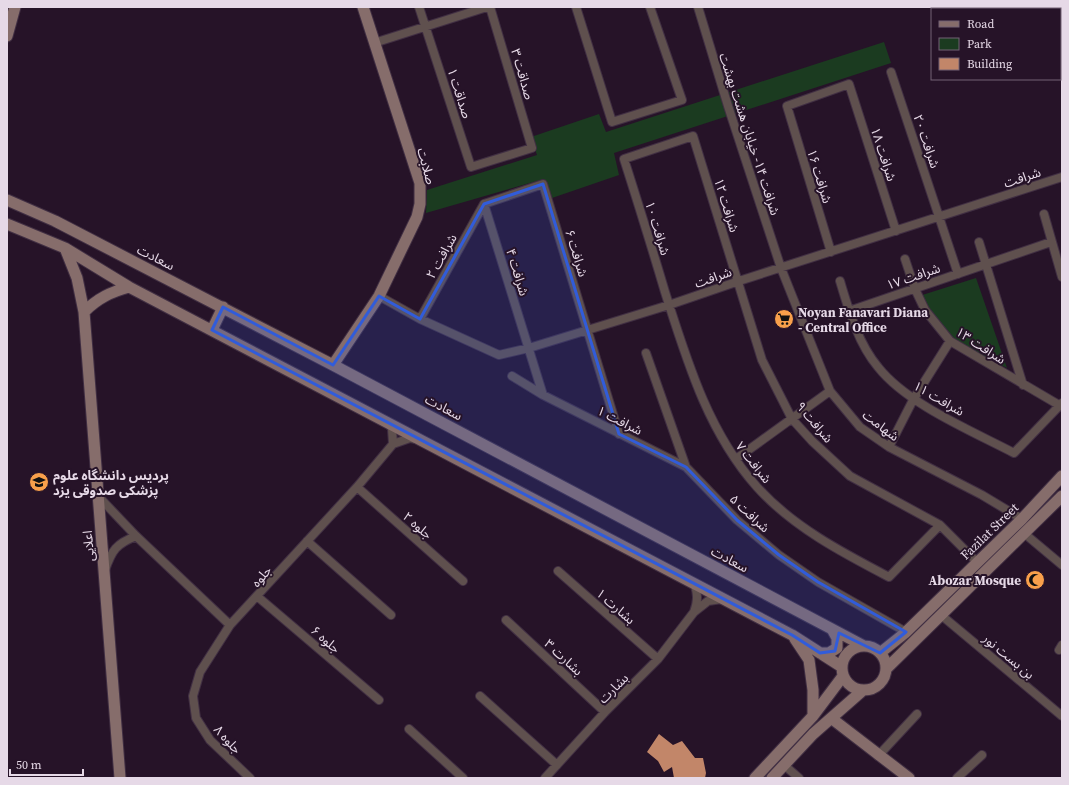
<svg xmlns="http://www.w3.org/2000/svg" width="1069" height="785" viewBox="0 0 1069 785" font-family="'Source Serif 4','Noto Sans Arabic',serif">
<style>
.green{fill:#1b3b20}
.building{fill:#c28669}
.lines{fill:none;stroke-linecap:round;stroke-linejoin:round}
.street-casing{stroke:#412f43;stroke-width:10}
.secondary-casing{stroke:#412f43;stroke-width:13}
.street{stroke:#5f504e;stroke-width:8}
.secondary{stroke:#866d6b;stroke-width:11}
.marked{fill:#315cda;fill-opacity:0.2;stroke:#315cda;stroke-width:3;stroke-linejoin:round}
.labels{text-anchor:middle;stroke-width:4;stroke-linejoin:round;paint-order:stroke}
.street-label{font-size:13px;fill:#e6d9e7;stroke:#261328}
.poi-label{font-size:13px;font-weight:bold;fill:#e6d9e7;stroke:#261328;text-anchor:start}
</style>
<rect width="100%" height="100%" fill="#261328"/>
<path class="green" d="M884,42L891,63L614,153L619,175L552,198L544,179L426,213L427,190L537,155L531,137L599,114L606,132Z
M976,278L1007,368L953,340L916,297Z"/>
<path class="building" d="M659,734L673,745L682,741L695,758H703L706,773L705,778H674L672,767L664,772L658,761L647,752Z"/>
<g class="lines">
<defs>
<path id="street" d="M419,7L471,167L532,148L490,7
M576,7L612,122L682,100L650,7
M698,7L728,106L781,268L830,391L860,427L889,447L982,495L1022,519
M374,43L487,7
M891,72L958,274
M484,204L543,184L619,434
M484,204L543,395
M1044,214L1062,277
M979,242L1023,385
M831,252L787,106L849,84L896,231
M905,259L915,289L925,310L950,341L1059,405
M840,281C849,311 858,343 878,367C907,404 972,431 1014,453L1062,403
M379,296L420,319L499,355L529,348L669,305L739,281L1062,177
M849,311L1051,242
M420,319L484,204
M646,353L686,467L737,520L779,555L818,582L906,632
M512,376L543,395L686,467
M389,423L392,429L393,444
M889,447L913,400L950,341
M736,459L830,391
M357,487L463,581
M98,496L136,536L230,625
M940,525L889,577C843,553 793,527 757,487C708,432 687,361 665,292C652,248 638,203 624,159L693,136L762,360L792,419L812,441L850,476L940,525L977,562
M1025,534L1062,565
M307,541L391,615
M105,570C112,550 116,544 136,536
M558,571L658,659
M694,583C698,594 698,601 694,612L708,601L722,599
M258,597L379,700
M941,615L1062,716
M506,620L605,712
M1059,650L1062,645
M480,696L557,765
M409,729L463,778
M878,756L917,714
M784,765L799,778
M250,778L210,740L196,718L193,696L200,672L230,625L357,487L393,444L410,438L416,439
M545,778L605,712L658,659L694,612
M957,778L982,755"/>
<path id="secondary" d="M7,36L15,7
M7,200L55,221L333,365L864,646
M7,224L65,248L129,287L792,635L842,667
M65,248L77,278L84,312L120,778
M84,312C98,298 111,292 129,287
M212,330L223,307
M333,365L379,296L417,217L420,204V183L363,7
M795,639L809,660L813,690V716
M842 668a22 22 0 1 1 44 0a22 22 0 1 1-44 0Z
M820,653H829L837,648V638L832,629
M880,653L905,633L1022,519L1062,476
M887,668L1062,496
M831,718L909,778
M755,778L813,716L843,676
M772,778L813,734L862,691"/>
</defs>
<use href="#street" class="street-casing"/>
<use href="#secondary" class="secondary-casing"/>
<use href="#street" class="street"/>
<use href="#secondary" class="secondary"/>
</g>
<path class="marked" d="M543,184L619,434L686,467L737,520L779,555L818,582L906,632L880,653L839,633L835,651L820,653L792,635L212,330L223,307L333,365L379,296L420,319L484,204Z"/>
<defs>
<symbol id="supermarket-disc" viewBox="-11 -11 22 22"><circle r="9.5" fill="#f8a04b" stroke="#261328"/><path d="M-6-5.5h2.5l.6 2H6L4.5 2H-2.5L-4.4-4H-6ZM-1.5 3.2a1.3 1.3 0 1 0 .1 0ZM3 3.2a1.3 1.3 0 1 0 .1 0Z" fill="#111"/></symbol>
<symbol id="university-disc" viewBox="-11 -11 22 22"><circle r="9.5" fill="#f8a04b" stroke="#261328"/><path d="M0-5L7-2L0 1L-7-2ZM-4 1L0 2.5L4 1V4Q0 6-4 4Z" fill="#111"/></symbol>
<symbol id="mosque-disc" viewBox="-11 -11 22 22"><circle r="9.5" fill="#f8a04b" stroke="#261328"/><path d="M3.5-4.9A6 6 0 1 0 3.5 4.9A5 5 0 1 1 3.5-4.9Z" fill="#111"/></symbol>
</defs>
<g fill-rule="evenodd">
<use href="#supermarket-disc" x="773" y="308" width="22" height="22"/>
<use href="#university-disc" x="28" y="471" width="22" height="22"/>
<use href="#mosque-disc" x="1024" y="569" width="22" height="22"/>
</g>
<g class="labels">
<g class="street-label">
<text transform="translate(523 74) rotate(74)" y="5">صداقت ۳</text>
<text transform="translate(460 93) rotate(72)" y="5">صداقت ۱</text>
<text transform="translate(750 134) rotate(72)" y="5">شرافت ۱۴- خیابان هشت بهشت</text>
<text transform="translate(927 141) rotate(71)" y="5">شرافت ۲۰</text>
<text transform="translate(884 154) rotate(72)" y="5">شرافت ۱۸</text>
<text transform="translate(427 166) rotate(75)" y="5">صلابت</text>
<text transform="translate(820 176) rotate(73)" y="5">شرافت ۱۶</text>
<text transform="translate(1022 177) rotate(-18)" y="5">شرافت</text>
<text transform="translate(727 205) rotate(73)" y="5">شرافت ۱۲</text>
<text transform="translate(658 228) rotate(73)" y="5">شرافت ۱۰</text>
<text transform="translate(577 253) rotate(73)" y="5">شرافت ۶</text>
<text transform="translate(441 256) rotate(-61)" y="5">شرافت ۲</text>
<text transform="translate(156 257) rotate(27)" y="5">سعادت</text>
<text transform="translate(518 272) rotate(73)" y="5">شرافت ۴</text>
<text transform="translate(913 276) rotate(-19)" y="5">شرافت ۱۷</text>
<text transform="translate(713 277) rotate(-19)" y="5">شرافت</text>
<text transform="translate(981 345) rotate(33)" y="5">شرافت ۱۳</text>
<text transform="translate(939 398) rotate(30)" y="5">شرافت ۱۱</text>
<text transform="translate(444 407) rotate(28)" y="5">سعادت</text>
<text transform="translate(620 420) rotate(27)" y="5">شرافت ۱</text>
<text transform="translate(815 422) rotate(50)" y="5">شرافت ۹</text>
<text transform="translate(881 425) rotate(37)" y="5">شهامت</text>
<text transform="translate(754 462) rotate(52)" y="5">شرافت ۷</text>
<text transform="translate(750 513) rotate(43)" y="5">شرافت ۵</text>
<text transform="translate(418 525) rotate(41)" y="5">جلوه ۲</text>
<text transform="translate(989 531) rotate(-44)" y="5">Fazilat Street</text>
<text transform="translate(88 546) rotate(-95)" y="5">اعلایی</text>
<text transform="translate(730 559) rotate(28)" y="5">سعادت</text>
<text transform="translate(261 576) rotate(-49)" y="5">جلوه</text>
<text transform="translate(616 606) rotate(41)" y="5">بشارت ۱</text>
<text transform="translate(326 639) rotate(41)" y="5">جلوه ۶</text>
<text transform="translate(1009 656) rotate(40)" y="5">بن بست نور</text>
<text transform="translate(564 657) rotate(43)" y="5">بشارت ۳</text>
<text transform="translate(613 688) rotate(-45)" y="5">بشارت</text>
<text transform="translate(228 739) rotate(47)" y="5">جلوه ۸</text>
</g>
<g class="poi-label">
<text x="798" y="317">Noyan Fanavari Diana<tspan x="798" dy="15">- Central Office</tspan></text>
<text x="53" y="480">پردیس دانشگاه علوم<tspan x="53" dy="15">پزشکی صدوقی یزد</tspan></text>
<text x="1021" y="585" text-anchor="end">Abozar Mosque</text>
</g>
</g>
<rect width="1069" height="785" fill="none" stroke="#e6d9e7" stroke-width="16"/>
<rect x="931" y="8" width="130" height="72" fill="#261328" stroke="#736274"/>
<rect x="939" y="21" width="20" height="6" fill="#866d6b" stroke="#736274"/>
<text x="967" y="28" font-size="12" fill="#e6d9e7">Road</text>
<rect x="939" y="38" width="20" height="12" fill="#1b3b20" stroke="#736274"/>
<text x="967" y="48" font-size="12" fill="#e6d9e7">Park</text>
<rect x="939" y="58" width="20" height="12" fill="#c28669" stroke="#736274"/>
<text x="967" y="68" font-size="12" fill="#e6d9e7">Building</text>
<path d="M10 769v6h73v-6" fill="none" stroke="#e6d9e7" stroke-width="2"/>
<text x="16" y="769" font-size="12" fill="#e6d9e7" stroke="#261328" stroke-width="3" paint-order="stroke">50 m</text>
</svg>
